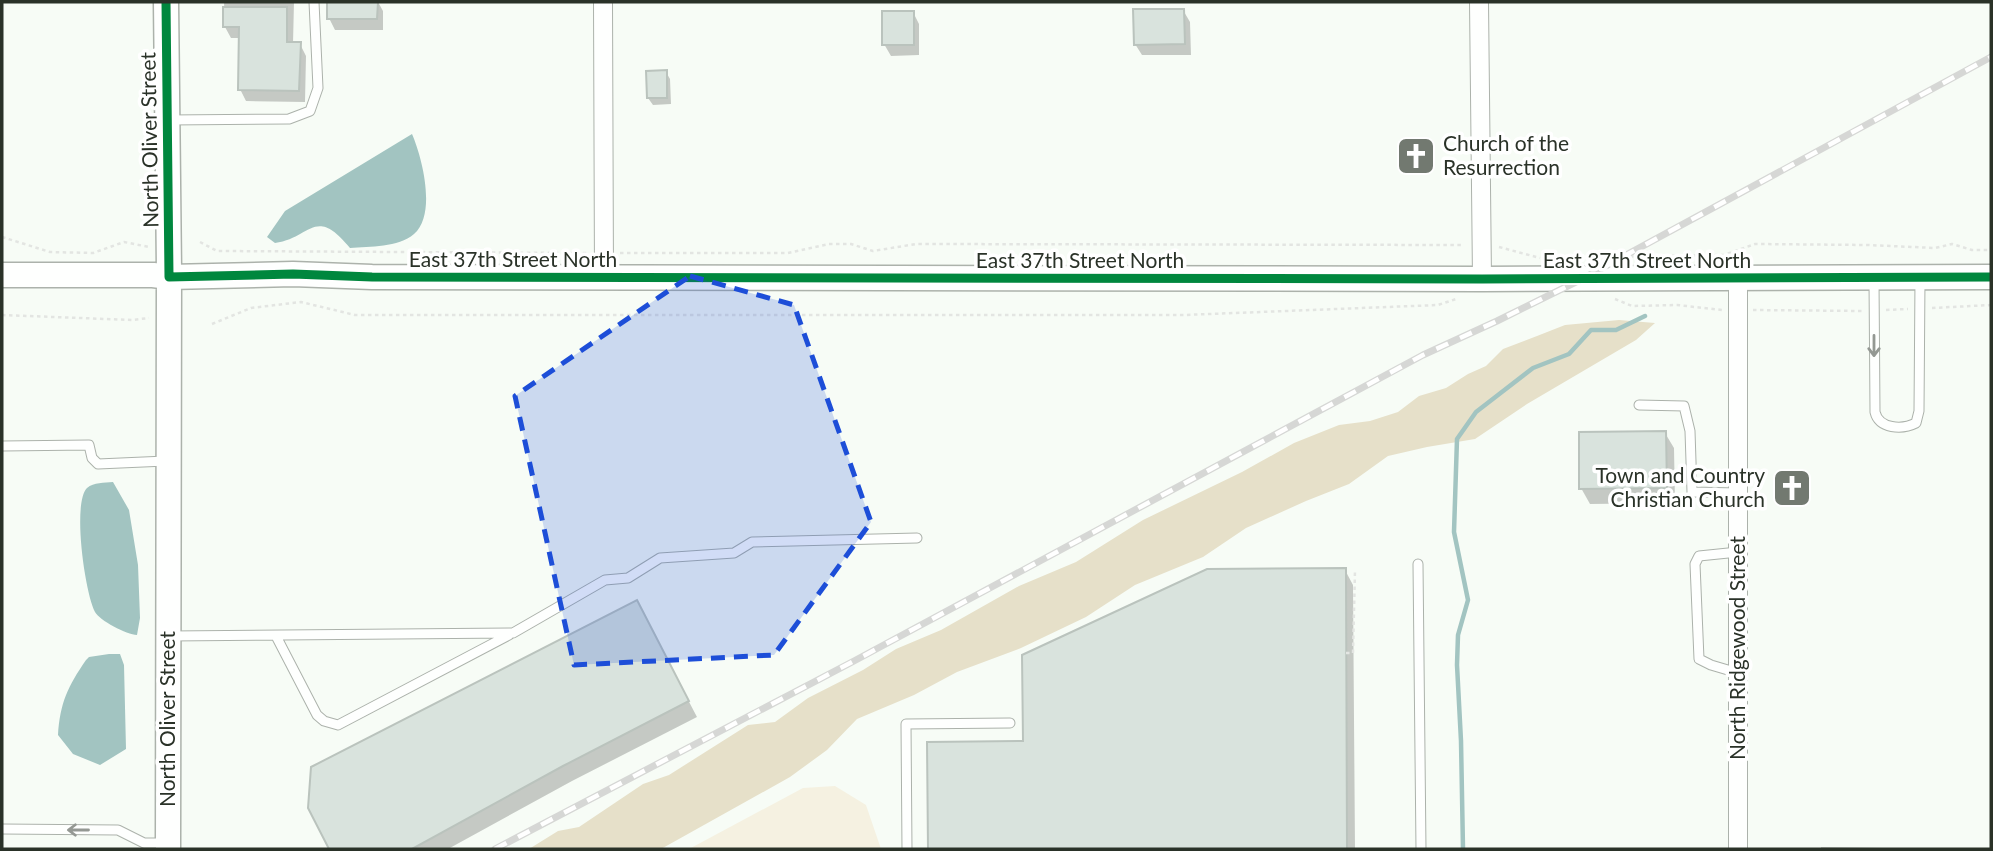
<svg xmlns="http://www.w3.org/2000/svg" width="1993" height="851" viewBox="0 0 1993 851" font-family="Lato,sans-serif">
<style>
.green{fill:#f5f1e1}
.forest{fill:#e6e0c9}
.water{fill:#a2c4c1}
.shadow{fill:#0003}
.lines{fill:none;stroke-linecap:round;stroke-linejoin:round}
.stream{stroke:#a2c4c1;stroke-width:4.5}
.building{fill:#d9e3dd;stroke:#bac3bd;stroke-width:2}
.lane-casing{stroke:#acb2ab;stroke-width:11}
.street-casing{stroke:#acb2ab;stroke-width:20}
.secondary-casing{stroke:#acb2ab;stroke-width:27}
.path{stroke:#e3e5e2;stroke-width:2.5;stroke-dasharray:3.5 3.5;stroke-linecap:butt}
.lane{stroke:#fefffe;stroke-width:9}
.street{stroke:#fefffe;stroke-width:18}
.secondary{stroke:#fefffe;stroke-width:24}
.rail-casing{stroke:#d6d7d5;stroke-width:7}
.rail{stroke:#fff;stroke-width:4.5;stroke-dasharray:13;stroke-linecap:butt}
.cycleway-casing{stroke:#fff;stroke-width:13}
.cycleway{stroke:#00873e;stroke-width:9}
.oneway{stroke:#949893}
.marked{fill:#1d4ed8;fill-opacity:0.2;stroke:#1d4ed8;stroke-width:5;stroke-dasharray:14 9;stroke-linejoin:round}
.labels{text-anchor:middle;stroke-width:7;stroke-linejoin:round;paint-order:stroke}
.street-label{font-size:21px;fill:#2a3228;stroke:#fff}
.poi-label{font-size:21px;fill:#2a3228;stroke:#fff;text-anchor:start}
</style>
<rect width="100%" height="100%" fill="#f7fcf6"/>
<path class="green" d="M835,786L866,805L881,849H689L803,788Z"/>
<path class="forest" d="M1619,320L1655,323L1636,340L1527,404L1475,439L1427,447L1388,456L1349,484L1306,501L1246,528L1203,557L1135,585L1086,617L1021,648L957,672L914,695L857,719L827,750L790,777L661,849H529L558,831L579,827L643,784L669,775L748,725L775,722L808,698L863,670L896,649L941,630L1019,586L1076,562L1143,520L1242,472L1294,443L1339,425L1370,421L1398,412L1419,396L1446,388L1468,374L1486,366L1503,349L1537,336L1565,325Z"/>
<path class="water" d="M412,134C422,157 437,214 414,234C398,248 370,246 350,248C315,205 311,238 275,243L267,237L285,211Z
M113,482L129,510L138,565L140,618L137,635C127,635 99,620 95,612C85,593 72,503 87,488C94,482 104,483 113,482Z
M109,654H120L124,665L126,749L100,765L73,754L58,735C60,703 68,686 86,660L89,657Z"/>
<path class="shadow" d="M224,2H294L293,44H300L306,56L305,102L246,101L240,89L241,38H231L225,27Z
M329,2H378L383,11V30H335L329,18Z
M1183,10L1190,22L1191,55H1142L1135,44Z
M913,12L919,24V55L891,56L884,44Z
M666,72L670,79L671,104L653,105L648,98Z
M1665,433L1674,448L1675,503L1590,504L1581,488Z
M1345,570L1353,585L1355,849H930L929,743L1024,742Z
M645,618L697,717L572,781L448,849H331L309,807Z
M1821,847L1946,849H1821Z"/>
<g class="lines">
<path class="stream" d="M1463,849L1461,741L1457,665L1458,635L1468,600L1454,532L1457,439L1476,412L1498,395L1533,368L1569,354L1591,330H1616L1645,316"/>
</g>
<path class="building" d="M327,2H378L377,19H327Z
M223,7H287V42H301L299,91L238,90L239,27H223Z
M1133,9H1184L1185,44L1134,45Z
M882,11H914V45H882Z
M667,70V98H647L646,71Z
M1666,431L1667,488L1579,489V432Z
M1346,568L1347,849H928L927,742L1023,741L1022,655L1207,569Z
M637,600L689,701L563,766L412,849H329L308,808L311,767Z"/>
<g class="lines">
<defs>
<path id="lane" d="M169,120L289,119L310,111L318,88L314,2
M1874,280L1875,412C1879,429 1902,430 1916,423L1919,411L1920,280
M1639,405L1684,406L1690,431L1692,492L1738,493
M2,446L89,445L92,458L98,464L166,461
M1738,552L1699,556L1695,564L1699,659L1711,665L1738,673
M1418,564L1421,849
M170,636L513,633L605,580L628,578L660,558L734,553L752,542L917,538
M276,636L317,715L324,721L338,725L509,635
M2,829L118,830L144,843H165
M907,849L906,724L1010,723"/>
<path id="street" d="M603,2L604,277
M1479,2L1482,279
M1738,279V849"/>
<path id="secondary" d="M166,2L169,271L168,849
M2,275H153L169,277L293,274L372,277L1482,279L1991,277"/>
</defs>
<use href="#lane" class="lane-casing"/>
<use href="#street" class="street-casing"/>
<use href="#secondary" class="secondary-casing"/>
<path class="path" d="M2,237L50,252L93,253L124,242L149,247
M200,242L217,251L589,253
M1499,247L1540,258
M620,253H788L829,244H851L873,251L916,244L1464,245
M1595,257L1724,255L1755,244L1868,245L1935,248L1952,244L1972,250H1991
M1615,299L1632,306L1677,305L1722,310
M1932,308L1991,305
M1753,310L1862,311
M1886,310L1908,309
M2,315L132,320L149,318
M212,324L251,308L301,302L355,315H1184L1438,305L1456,299
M1346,653H1353L1355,570"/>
<use href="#lane" class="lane"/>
<use href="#street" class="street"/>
<use href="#secondary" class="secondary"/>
<defs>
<path id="rail" d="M495,849L854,661L1423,355L1497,321L1582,279L1991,57"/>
</defs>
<use href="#rail" class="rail-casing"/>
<use href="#rail" class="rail"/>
<defs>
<path id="cycleway" d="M166,2L169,277L293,274L372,277L1482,279L1991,277"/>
</defs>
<use href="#cycleway" class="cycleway-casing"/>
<use href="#cycleway" class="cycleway"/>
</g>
<defs><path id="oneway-shaft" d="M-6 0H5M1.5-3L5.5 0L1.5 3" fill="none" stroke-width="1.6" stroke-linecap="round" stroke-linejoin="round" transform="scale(1.75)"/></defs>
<g class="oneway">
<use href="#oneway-shaft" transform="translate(1874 346) rotate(90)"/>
<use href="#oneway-shaft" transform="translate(78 830) rotate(-180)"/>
</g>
<path class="marked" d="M690,276L794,305L871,522L774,655L574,665L515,396Z"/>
<defs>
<symbol id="church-square" viewBox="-11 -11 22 22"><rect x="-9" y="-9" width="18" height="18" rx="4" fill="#727970" stroke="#fff"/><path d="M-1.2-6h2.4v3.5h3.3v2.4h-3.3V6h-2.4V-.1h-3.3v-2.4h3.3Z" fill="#fff"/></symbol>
</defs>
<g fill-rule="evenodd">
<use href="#church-square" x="1394" y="134" width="44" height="44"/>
<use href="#church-square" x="1770" y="466" width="44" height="44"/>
</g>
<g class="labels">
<g class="street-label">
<text transform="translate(150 140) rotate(-91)" y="7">North Oliver Street</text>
<text x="513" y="267">East 37th Street North</text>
<text x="1080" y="268">East 37th Street North</text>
<text x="1647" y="268">East 37th Street North</text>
<text transform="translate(1738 648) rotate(-90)" y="7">North Ridgewood Street</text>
<text transform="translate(168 719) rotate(-90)" y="7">North Oliver Street</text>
</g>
<g class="poi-label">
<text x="1443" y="151">Church of the<tspan x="1443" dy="24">Resurrection</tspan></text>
<text x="1765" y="483" text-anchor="end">Town and Country<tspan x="1765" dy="24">Christian Church</tspan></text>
</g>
</g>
<rect width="1993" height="851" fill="none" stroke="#2a3228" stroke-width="7"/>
</svg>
